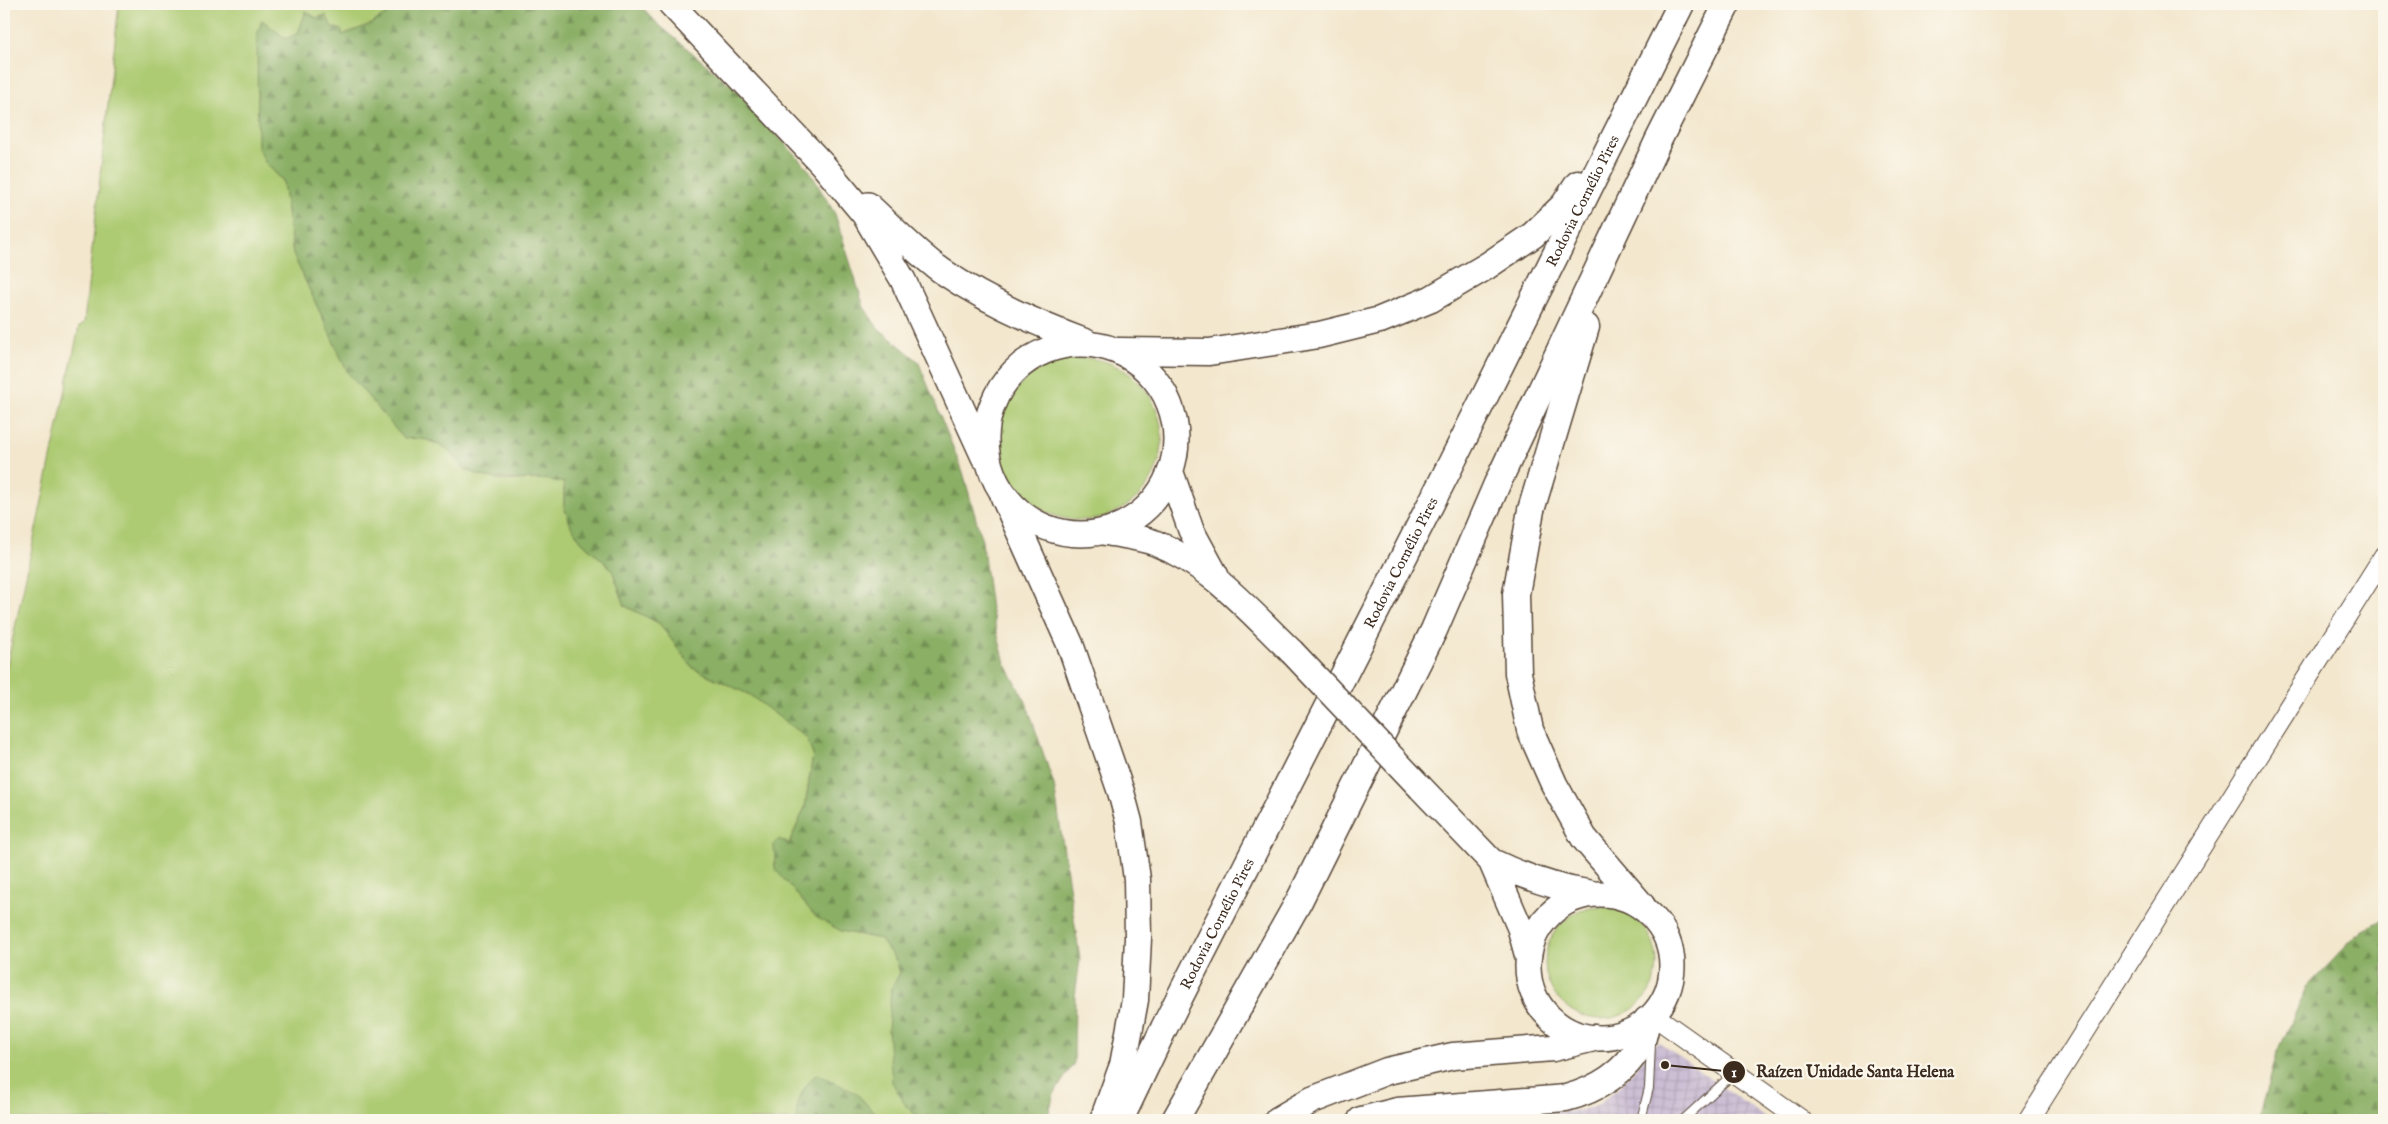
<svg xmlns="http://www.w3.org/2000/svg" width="2388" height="1124" viewBox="0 0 2388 1124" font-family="'IM FELL English',serif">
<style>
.industrial{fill:url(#industrial-grid)}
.grass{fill:#adcb73;stroke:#747a48}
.forest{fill:url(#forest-firs);stroke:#626c42}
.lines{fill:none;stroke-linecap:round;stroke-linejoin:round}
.service-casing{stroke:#574638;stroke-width:10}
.tertiary-casing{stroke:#574638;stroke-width:22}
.primary-casing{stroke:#574638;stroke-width:28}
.trunk-casing{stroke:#574638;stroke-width:29}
.service{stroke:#fff;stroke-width:8}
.tertiary{stroke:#fff;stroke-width:20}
.primary{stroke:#fff;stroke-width:25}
.trunk{stroke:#fff;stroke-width:26}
.primary-bridge-casing{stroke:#574638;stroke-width:28;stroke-linecap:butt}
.primary-bridge{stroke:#fff;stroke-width:25}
.labels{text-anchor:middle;stroke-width:4.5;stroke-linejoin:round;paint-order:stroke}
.street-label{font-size:15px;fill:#3b2a1e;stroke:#fbf7ec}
.leader{fill:none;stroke:#3b2a1e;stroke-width:2}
.callout-dot{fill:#3b2a1e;stroke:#fbf7ec;stroke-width:2}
.mark-label{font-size:15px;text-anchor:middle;font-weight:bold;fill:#fff}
.callout-label{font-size:16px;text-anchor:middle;font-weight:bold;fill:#3b2a1e;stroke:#fbf7ec;stroke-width:4.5;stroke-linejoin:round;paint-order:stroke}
</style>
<defs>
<pattern id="industrial-grid" width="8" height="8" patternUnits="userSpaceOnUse" patternTransform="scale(1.25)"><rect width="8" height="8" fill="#ccbed4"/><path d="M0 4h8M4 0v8" fill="none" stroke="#b0a3b6"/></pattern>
<pattern id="forest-firs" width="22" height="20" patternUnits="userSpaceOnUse" patternTransform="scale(1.25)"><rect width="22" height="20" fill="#8aaf65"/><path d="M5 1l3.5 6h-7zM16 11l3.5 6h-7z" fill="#728f53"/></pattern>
</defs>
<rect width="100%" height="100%" fill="#fbf7ec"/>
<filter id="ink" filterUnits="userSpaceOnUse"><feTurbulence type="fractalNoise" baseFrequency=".02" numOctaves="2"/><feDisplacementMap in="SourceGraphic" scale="10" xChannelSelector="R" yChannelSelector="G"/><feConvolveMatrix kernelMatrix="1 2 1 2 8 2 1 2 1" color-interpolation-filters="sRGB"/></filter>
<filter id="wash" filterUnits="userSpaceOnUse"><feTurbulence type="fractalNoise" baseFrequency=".0096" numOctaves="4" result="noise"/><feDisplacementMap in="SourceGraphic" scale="20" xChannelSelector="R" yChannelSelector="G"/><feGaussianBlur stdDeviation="1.12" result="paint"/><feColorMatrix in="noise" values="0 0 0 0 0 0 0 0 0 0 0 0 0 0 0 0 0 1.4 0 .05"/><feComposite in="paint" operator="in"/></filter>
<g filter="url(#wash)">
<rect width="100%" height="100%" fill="#f3e7cd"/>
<path class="industrial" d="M1659,1042L1769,1120H1425L1582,1110L1599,1104L1618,1088Z"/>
<path class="grass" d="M119,4H403L369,25L342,35L306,11L299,33L286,39L262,21L265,162L283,181L293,254L348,373L421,437L447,449L465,469L503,481L547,478L564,483V507L581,541L612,569L625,606L659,623L693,668L750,695L807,738L813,755L805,807L789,844L841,931L880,939L896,960L900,973L891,989L906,1106L922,1120H881L856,1093L797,1107V1120H4V679L79,327L84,323Z
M1000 439a81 81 0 1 1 162 0a81 81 0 1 1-162 0Z
M1545 963a56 56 0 1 1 112 0a56 56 0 1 1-112 0Z"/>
<path class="forest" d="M403,4H639L658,24L733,87L809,170L835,214L864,307L877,327L918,361L963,472L982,541L991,609L1005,663L1026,702L1054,785L1080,959L1075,996L1074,1063L1054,1094L1047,1120H922L906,1106L892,1082L888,1030L891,989L900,973L896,960L880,939L841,931L816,917L775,869L774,844L779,839L789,844L805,807L813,755L807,738L750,695L693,668L659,623L625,606L612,569L581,541L571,526L564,507V483C531,473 498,488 466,469C460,466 454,457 450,452C437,440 420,437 404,439L348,373L293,254L283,181L265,162L258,147L257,36L262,20L286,39L298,33L306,11L315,18L326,15L332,27L342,30V35L369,25Z
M2384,919V1120H2259L2276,1056L2307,987L2361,931Z
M817,1074L856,1093L881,1120H797C796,1101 803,1085 817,1074Z"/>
</g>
<g filter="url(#ink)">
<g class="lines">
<defs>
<path id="service" d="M1513,1106L1522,1120
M1641,1120L1649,1088L1651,1044
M1683,1120L1733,1074"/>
<path id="tertiary" d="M1653,1015L1801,1120
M2029,1120L2384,556"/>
<path id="primary" d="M671,4L823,165L864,214L903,280L984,457
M868,205C892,227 915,252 942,271C986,301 1035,323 1086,342
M986 439a95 95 0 1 1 190 0a95 95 0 1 1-190 0Z
M1171,473L1191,530L1216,576
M1103,532C1120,535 1139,537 1155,543C1211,565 1250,612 1292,652
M1421,788L1491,861L1520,928L1528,957
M1491,861C1524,877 1554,888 1590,893
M1528 966a72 72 0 1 1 144 0a72 72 0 1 1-144 0Z"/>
<g id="trunk">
<path d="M1586,327L1531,510L1516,594L1518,673L1530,730L1554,784L1584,838L1642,906"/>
<path d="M1119,351L1209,352L1319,335L1380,320L1431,299L1487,266L1533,235L1564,205L1578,184"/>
<path d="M1004,497L1070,644L1121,792L1129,822L1137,879L1138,938L1135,1000L1123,1065L1103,1120"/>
<path id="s1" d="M1120,1120L1164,1028L1448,470L1681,4"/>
<path d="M1175,1120L1299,901L1434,630L1497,484L1659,139L1727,4"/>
<path d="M1278,1120L1312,1100L1387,1071L1453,1056L1553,1048L1594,1038"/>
<path d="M1361,1120L1397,1111L1566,1098C1596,1090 1626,1073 1641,1043C1644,1037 1645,1028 1647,1020"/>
</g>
</defs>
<use href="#service" class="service-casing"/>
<use href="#tertiary" class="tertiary-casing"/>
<use href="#primary" class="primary-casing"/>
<use href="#trunk" class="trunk-casing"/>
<use href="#service" class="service"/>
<use href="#tertiary" class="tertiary"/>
<use href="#primary" class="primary"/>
<use href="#trunk" class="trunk"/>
<defs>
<path id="primary-bridge" d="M1292,652L1421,788"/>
</defs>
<use href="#primary-bridge" class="primary-bridge-casing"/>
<use href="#primary-bridge" class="primary-bridge"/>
</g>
</g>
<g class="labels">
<g class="street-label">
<text dy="5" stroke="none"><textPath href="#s1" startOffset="1029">Rodovia Cornélio Pires</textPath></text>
<text dy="5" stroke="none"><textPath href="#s1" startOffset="624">Rodovia Cornélio Pires</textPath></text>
<text dy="5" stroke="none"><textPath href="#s1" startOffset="219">Rodovia Cornélio Pires</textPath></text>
</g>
</g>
<path class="leader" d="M1665 1065L1734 1072"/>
<g class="callout-dot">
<circle cx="1665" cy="1065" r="5"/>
<circle cx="1734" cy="1072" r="12"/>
</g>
<g class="mark-label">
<text x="1734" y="1077">1</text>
</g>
<g class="callout-label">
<text x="1855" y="1077">Raízen Unidade Santa Helena</text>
</g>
<rect width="2388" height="1124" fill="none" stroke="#fbf7ec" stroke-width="20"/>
</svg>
